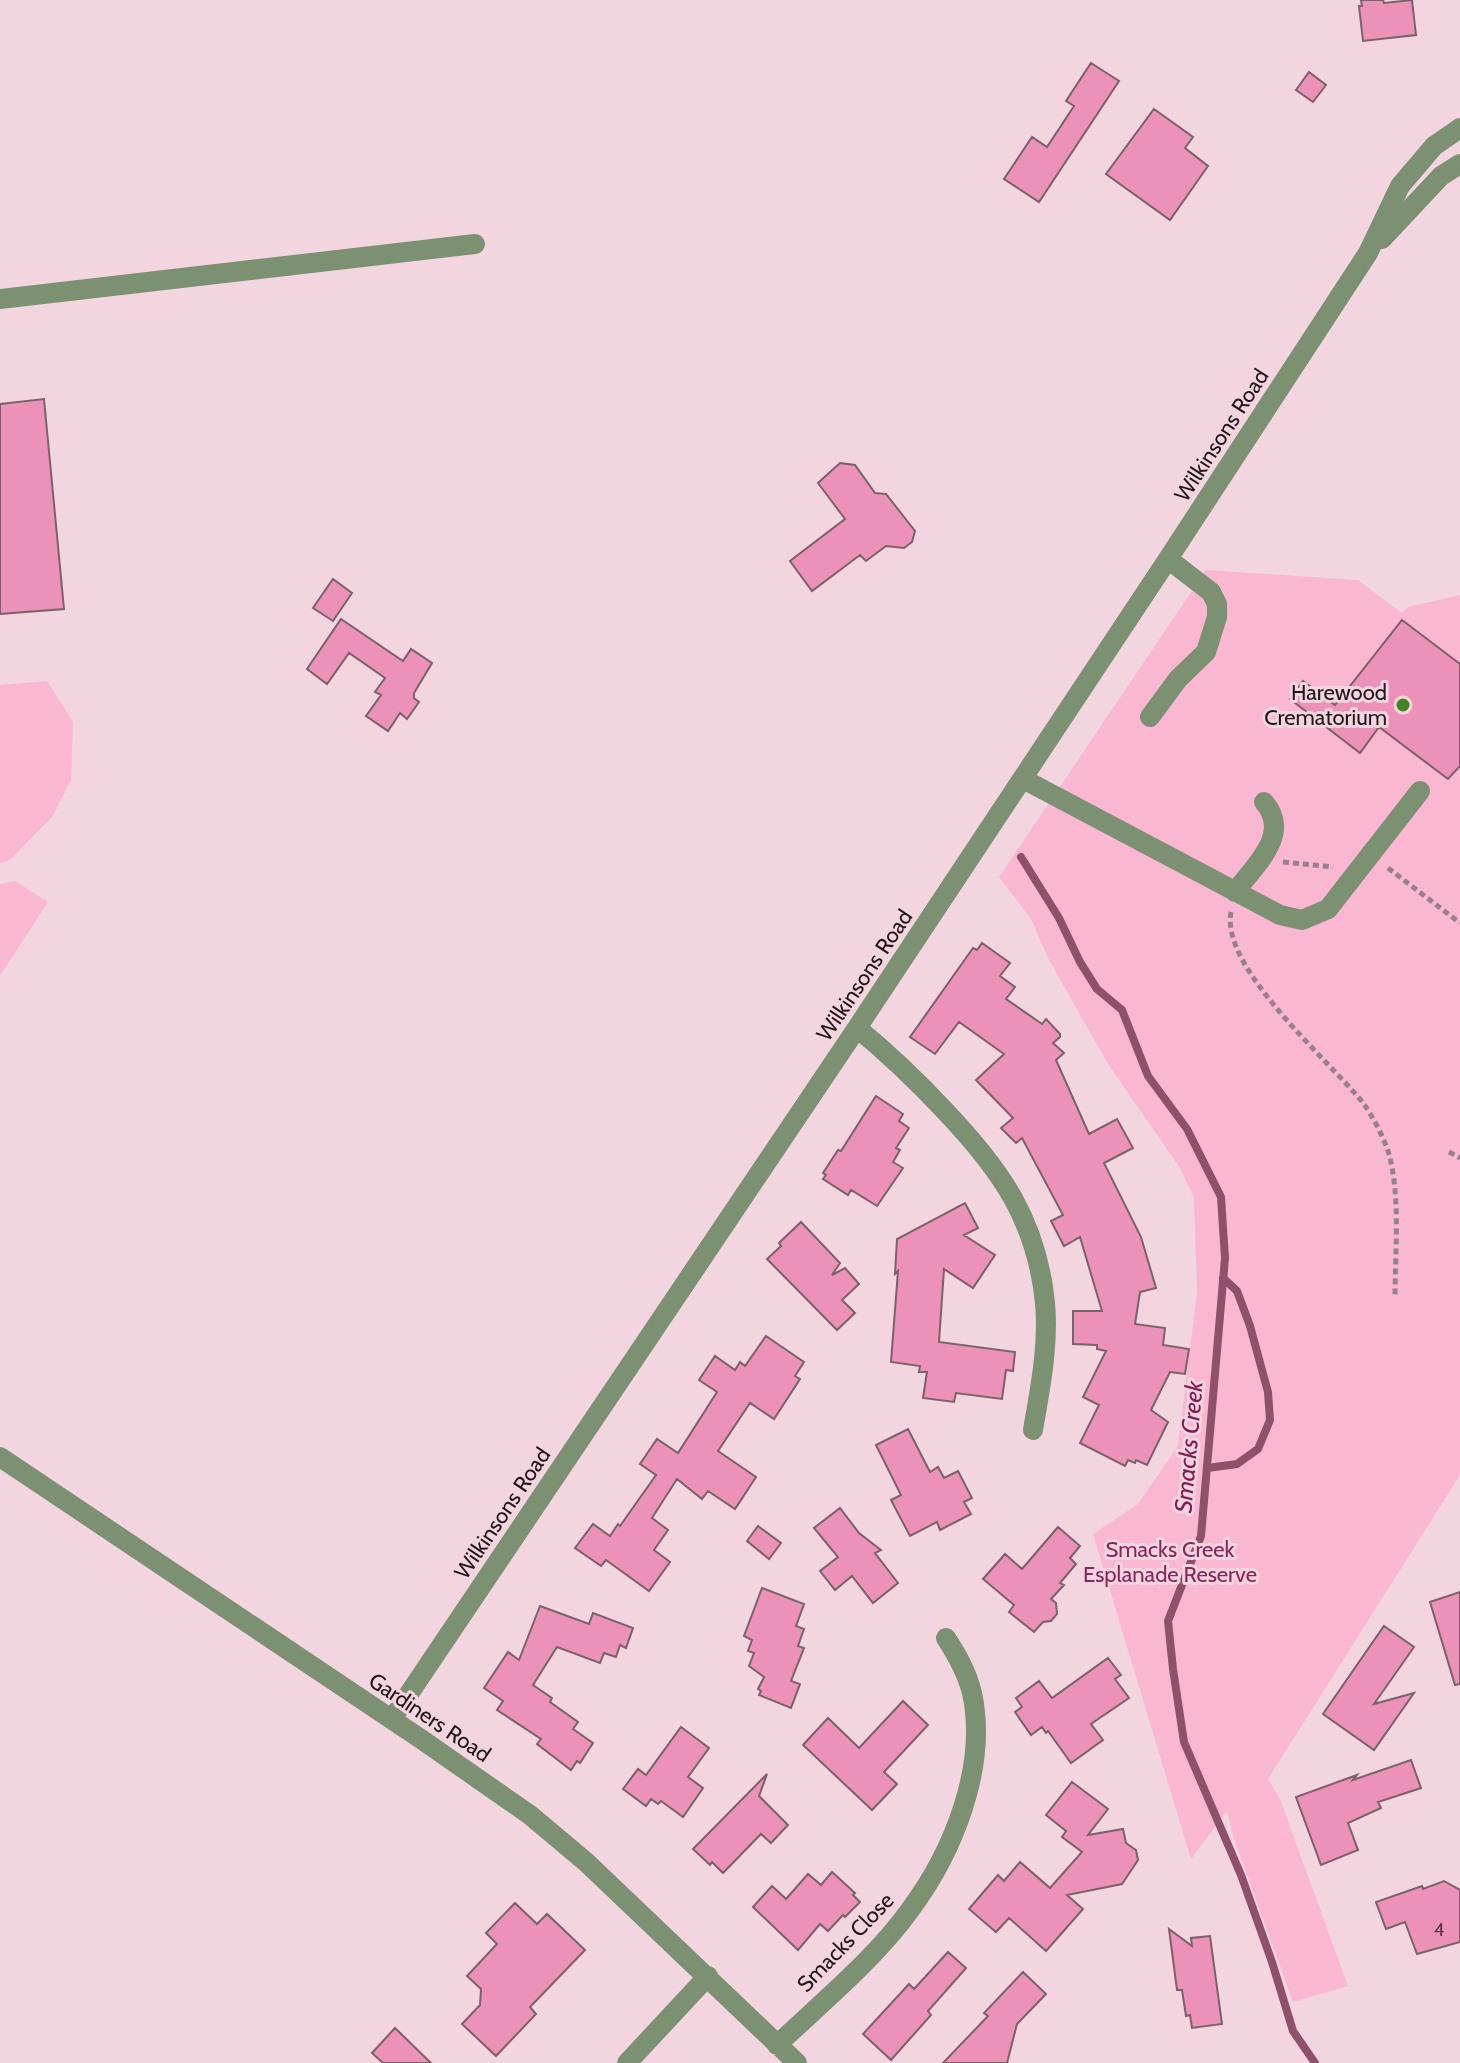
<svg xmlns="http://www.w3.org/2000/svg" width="1460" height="2063" viewBox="0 0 1460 2063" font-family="Cabin,sans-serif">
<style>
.green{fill:#f9b7d2}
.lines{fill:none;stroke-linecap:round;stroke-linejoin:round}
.stream{stroke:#8f506c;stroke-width:8}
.building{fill:#ec92b9;stroke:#7b616b;stroke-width:2}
.path{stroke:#98828a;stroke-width:5;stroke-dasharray:6 4;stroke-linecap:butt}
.minor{stroke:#7b9172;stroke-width:20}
.poi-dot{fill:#448323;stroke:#f3d5e0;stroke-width:3}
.labels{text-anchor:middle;stroke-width:6;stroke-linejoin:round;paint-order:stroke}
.number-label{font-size:18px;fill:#543642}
.street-label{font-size:22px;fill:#22171b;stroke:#f3d5e0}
.poi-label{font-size:22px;fill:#22171b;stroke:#f3d5e0;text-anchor:end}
.park-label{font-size:22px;fill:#8c245a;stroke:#f3d5e0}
.water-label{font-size:24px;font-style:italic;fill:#831b53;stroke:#f3d5e0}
</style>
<rect width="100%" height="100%" fill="#f3d5e0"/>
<path class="green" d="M1206,570L1358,580L1402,613L1408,607L1460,595V1475L1268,1779L1280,1799L1348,1986L1293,2002L1233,1836L1227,1811L1191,1859L1093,1534L1138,1504L1178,1446L1197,1292L1194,1198L1180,1168L1108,1064L1049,960L1031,919L999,877Z
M47,681L73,722L71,780L53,816L10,860L0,863V685Z
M15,881L48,902L0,976V884Z"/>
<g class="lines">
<path class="stream" d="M1021,857L1059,918L1080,962L1097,989L1122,1010L1148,1076L1187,1129L1221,1197L1225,1258L1201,1536L1168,1621L1173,1669L1184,1742L1241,1875L1272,1962L1293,2031L1315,2063
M1208,1468L1237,1464L1258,1449L1270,1420L1268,1392L1250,1326L1237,1291L1223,1278"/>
</g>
<path class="building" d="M1361,0H1383L1384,3L1412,0L1416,35L1363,41L1359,6H1362Z
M1091,63L1119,81L1039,202L1004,179L1032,137L1047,147L1074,106L1066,101Z
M1309,72L1326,85L1313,102L1296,90Z
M1154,109L1193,137L1185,148L1208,166L1170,220L1106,174Z
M44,399L64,609L0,614V404Z
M840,463L855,465L875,493L886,494L915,531L912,542L904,548L886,546L866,561L860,555L812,591L790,561L845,519L818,483Z
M333,579L352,593L333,621L313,608Z
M341,619L403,661L411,649L432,663L414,693V698L419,702L407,719L400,713L388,731L366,716L381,695L375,692L385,678L349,653L327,684L307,669Z
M1402,620L1460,664V766L1448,779L1379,727L1360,753L1290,699L1303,681L1335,705Z
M982,943L1010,963L1000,976L1015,987L1006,999L1042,1024L1046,1019L1060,1034V1037L1053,1043L1064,1053L1056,1060L1089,1134L1117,1119L1133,1148L1104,1163L1141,1237L1156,1288L1140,1292L1135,1324L1165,1328L1163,1345L1189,1349L1185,1374L1170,1372L1151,1410L1168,1422L1147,1465L1136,1460L1135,1463L1128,1460L1125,1466L1080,1443L1099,1405L1083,1397L1106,1351L1097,1349V1345L1073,1344V1311H1102L1080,1237L1064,1246L1051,1221L1063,1215L1022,1138L1016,1143L1001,1128L1013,1118L976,1080L1004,1054L959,1022L935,1054L910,1037L973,948L977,950Z
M876,1096L903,1114L899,1121L909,1128L896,1148L900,1150L893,1162L903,1168L877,1206L851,1190L848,1195L823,1179L826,1175L823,1173L838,1150L841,1151Z
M965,1203L978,1228L964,1235L995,1255L973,1288L944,1269L939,1342L1015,1352L1013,1371L1006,1370L1002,1399L956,1393L954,1402L923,1398L927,1372H919L920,1366L891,1362L898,1271L895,1274L897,1239Z
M801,1222L840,1263L832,1275L845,1268L859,1284L842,1300L855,1313L837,1330L767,1259L781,1246L779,1243Z
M766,1336L804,1362L795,1376L800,1379L774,1419L750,1403L718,1451L756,1477L735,1509L708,1491L702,1499L677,1479L652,1518L668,1530L654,1550L670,1562L649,1591L606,1560L601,1566L575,1548L593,1524L610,1536L618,1524L620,1526L656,1475L640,1464L657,1439L678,1453L717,1392L699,1380L715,1356L735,1370L740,1362L745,1366Z
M908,1429L930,1472L938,1467L944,1478L958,1471L972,1498L964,1502L971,1514L940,1530L937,1522L910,1536L891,1500L901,1495L876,1445Z
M840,1508L859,1533L881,1550L875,1553L898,1583L873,1603L852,1576L835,1590L820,1571L838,1557L814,1528Z
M758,1526L781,1543L769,1559L747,1541Z
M1058,1527L1080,1546L1070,1558L1076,1564L1060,1583L1064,1585L1051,1599L1056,1603L1057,1614L1051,1621L1043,1622L1034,1632L1009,1612L1014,1605L983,1579L1005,1554L1022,1569Z
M762,1588L804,1604L796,1626L804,1629L798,1646L804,1648L791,1681L800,1684L791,1708L759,1695L761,1691L758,1689L764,1677L749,1666L754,1653L748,1651L752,1640L744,1636Z
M1460,1592V1684L1455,1685L1430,1602Z
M540,1606L589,1624L593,1613L633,1628L626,1648L620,1645L616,1657L604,1653L600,1663L557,1647L533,1685L552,1698L550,1702L578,1722L573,1729L593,1743L580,1763L577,1761L571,1770L537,1744L541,1739L497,1710L503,1701L484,1688L508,1652L519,1660Z
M1384,1626L1414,1647L1374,1704L1414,1693L1374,1750L1323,1714Z
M1108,1658L1121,1675L1115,1679L1129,1698L1091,1724L1103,1740L1071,1763L1048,1731L1046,1733L1042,1727L1031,1735L1015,1712L1022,1707L1016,1698L1039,1681L1052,1698Z
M903,1701L928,1725L884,1772L897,1784L872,1810L803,1745L828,1718L859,1748Z
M681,1727L709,1748L688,1777L703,1788L683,1817L661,1801L658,1804L651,1799L646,1806L623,1789L638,1769L646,1775Z
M1411,1760L1421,1788L1378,1802L1381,1808L1348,1823L1358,1850L1321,1865L1296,1797L1357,1775L1353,1780Z
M767,1774L759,1796L788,1825L771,1843L761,1834L723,1873L712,1862L710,1865L693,1849Z
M1072,1782L1108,1809L1088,1835L1123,1829L1126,1843L1136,1850L1138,1860L1122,1884L1067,1895L1083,1909L1046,1951L1009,1918L996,1932L969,1909L998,1875L1004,1881L1020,1862L1050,1888L1082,1852L1062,1837L1066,1831L1046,1815Z
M832,1872L855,1893L853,1895L860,1902L845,1917L843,1915L828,1931L820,1924L798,1950L753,1907L772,1886L786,1899L808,1874L821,1885Z
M1444,1881L1460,1890V1942L1417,1954L1405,1922L1386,1929L1376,1902L1422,1886L1423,1889Z
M515,1903L537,1924L547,1914L585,1950L530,2007L536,2014L496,2056L462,2024L480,2005L481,1989L467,1976L497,1944L486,1933Z
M1169,1929L1192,1946L1191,1938L1210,1936L1222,2024L1192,2028L1190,2015L1186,2016L1182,1990H1177Z
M948,1952L966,1968L928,2011L931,2015L891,2060L863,2034L909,1984L914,1989Z
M1023,1972L1046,1994L1017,2024L1007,2063H943L988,2016L984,2013Z
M395,2028L431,2063H383L372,2053Z"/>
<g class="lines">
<path class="path" d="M1283,862L1333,867
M1388,868L1460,923
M1231,912C1220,968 1329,1060 1363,1103C1372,1115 1383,1136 1388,1151C1401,1194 1395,1252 1395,1297
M1449,1152L1460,1158"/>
<path class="minor" d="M1382,239L1441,176L1460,164
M0,299L475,244
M1150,717L1178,679L1206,652L1217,617V604L1211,592L1168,559
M1023,779L1280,915L1302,920L1328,909L1420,791
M1235,892C1255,865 1292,834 1264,802
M857,1028C889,1054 918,1082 946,1112C1001,1170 1037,1221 1045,1303C1049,1345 1040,1389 1033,1430
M0,1457L421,1739L530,1815L586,1862L797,2063
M392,1719L857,1028L1168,559L1368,253L1400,186L1434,146L1460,128
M777,2045C822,2002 874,1960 910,1910C953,1852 988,1767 972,1693C967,1672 957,1655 946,1638
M627,2063L708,1976"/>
</g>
<circle class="poi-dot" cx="1403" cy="705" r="8"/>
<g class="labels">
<g class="number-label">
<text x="1439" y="1936">4</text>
</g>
<g class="street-label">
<text transform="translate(1221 435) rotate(-57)" y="8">Wilkinsons Road</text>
<text transform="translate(864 975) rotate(-56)" y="8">Wilkinsons Road</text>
<text transform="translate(502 1513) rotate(-56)" y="8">Wilkinsons Road</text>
<text transform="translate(430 1717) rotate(34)" y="8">Gardiners Road</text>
<text transform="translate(845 1942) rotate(-46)" y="8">Smacks Close</text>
</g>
<g class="poi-label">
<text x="1387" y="700">Harewood<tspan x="1387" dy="25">Crematorium</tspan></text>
</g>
<g class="park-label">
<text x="1170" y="1557">Smacks Creek<tspan x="1170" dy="25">Esplanade Reserve</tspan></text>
</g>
<g class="water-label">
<text transform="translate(1189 1447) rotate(-85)" y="8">Smacks Creek</text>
</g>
</g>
</svg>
